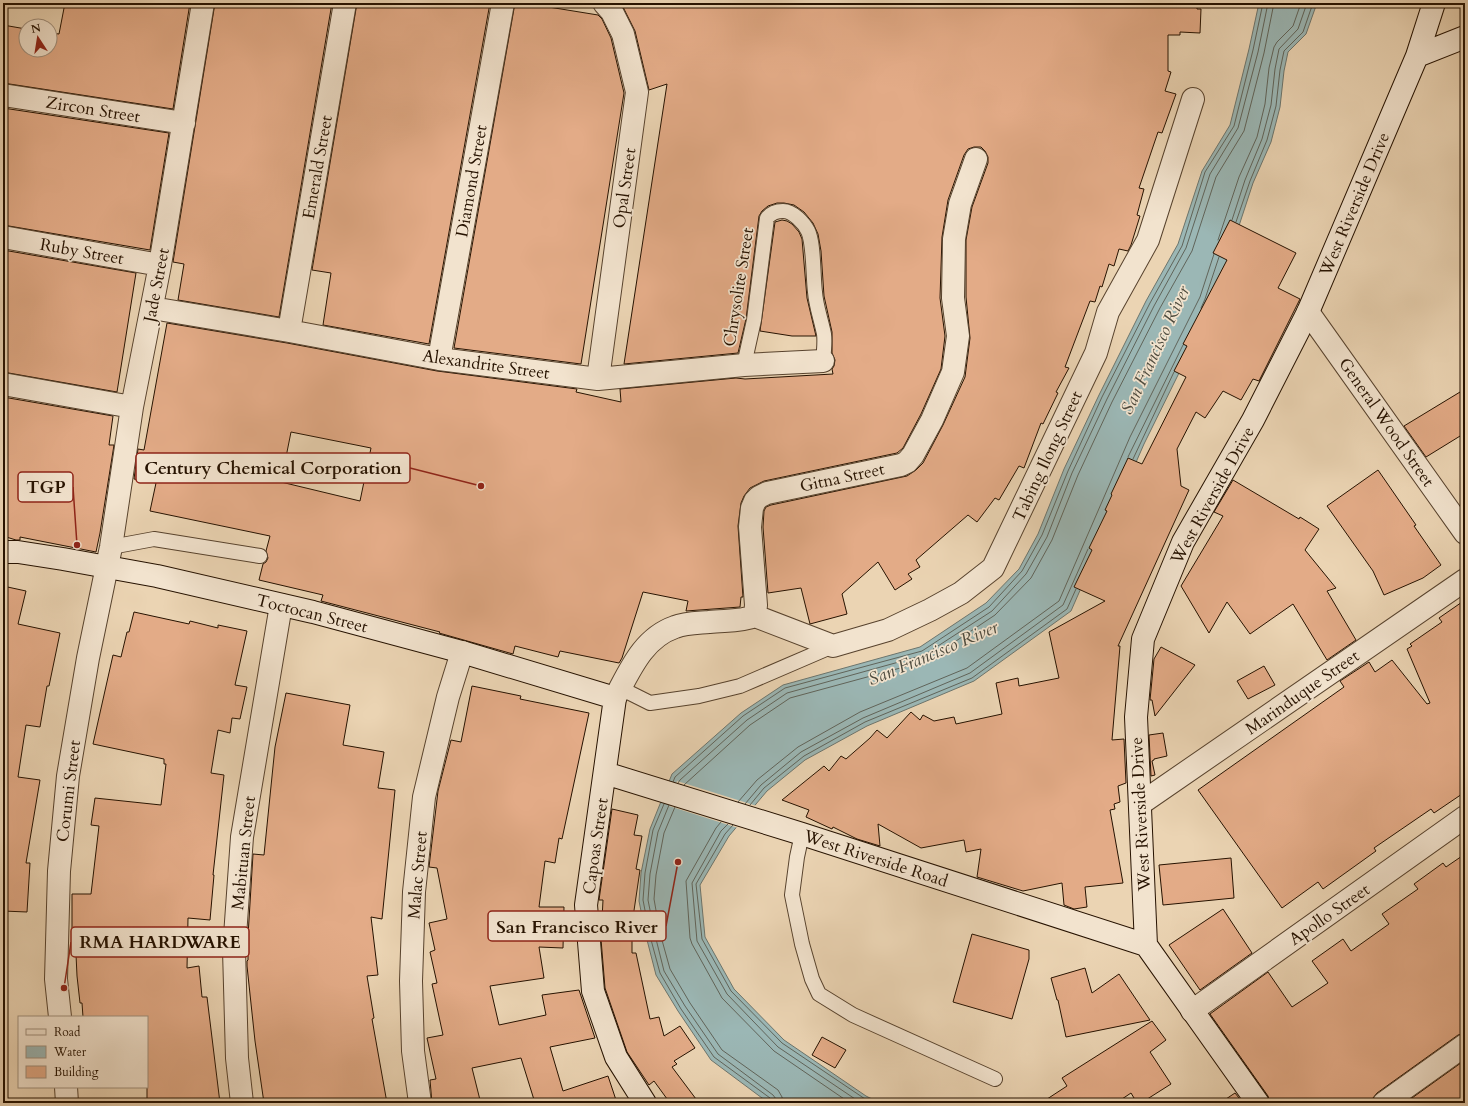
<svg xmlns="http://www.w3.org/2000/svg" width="1468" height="1106" viewBox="0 0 1468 1106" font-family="Cardo,serif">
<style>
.water{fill:#9bb7b5;stroke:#6c756d}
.pier{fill:#ebd4b3}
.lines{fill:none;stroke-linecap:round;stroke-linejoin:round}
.shore{stroke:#60645a;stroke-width:1}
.building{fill:#e3ab87;stroke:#261200;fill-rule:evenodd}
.lane-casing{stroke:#57422d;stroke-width:16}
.street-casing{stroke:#57422d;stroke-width:24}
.secondary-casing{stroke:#261200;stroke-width:24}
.lane{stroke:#f2e3ce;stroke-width:14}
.street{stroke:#f2e3ce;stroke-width:22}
.secondary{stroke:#f2e3ce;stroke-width:22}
.labels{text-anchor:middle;stroke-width:3.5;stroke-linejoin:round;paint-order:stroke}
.street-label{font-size:17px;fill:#261200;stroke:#f2e3ce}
.water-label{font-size:18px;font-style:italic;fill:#4f4c3f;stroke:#f2e3ce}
.leader{fill:none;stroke:#8f2418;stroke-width:1.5}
.callout-dot{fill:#8f2418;stroke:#f2e3ce;stroke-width:1.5}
.callout{fill:#f2e3ce;stroke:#8f2418;stroke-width:1.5}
.callout-label{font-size:18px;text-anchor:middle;font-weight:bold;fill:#261200}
</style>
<rect width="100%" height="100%" fill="#ebd4b3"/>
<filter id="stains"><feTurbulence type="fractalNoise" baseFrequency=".005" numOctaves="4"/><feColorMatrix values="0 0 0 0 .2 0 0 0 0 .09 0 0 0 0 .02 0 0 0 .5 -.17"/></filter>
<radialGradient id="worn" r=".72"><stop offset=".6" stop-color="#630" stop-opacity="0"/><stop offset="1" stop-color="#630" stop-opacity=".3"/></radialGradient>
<path class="water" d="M1259,3H1317L1306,34L1288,52L1284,71L1280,107L1271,142L1253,183L1214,302L1144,444L1071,611L974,681L867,726L805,760L767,791L729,836L700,885L705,937L734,989L784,1040L866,1096L880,1103H771L762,1098L711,1060L678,1011L656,975L646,936L639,901L641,873L650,829L672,774L741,713L783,685L920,647L986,603L1019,569L1038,534L1064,469L1099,395L1146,301L1178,244L1202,171L1230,125L1249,49Z"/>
<path class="pier" d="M677,781L757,806L738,828L669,806Z"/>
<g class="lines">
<path class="shore" d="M1232,220L1245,180L1262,139L1271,105L1275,69L1279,49L1298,29L1307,3
M1236,222L1250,181L1267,140L1276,106L1280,70L1284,51L1303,32L1313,3
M1218,240L1239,177L1257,137L1265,104L1269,68L1274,47L1277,42L1293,26L1301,3
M1201,308L1205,299L1219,257
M1128,457L1183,345
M1133,459L1174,372
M673,782L675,777L743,716L785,688L922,651L989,607L1022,571L1042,535L1068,471L1102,397L1150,303L1182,246L1205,172L1234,126L1253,50L1263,3
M678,783L680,780L747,720L787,693L924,655L992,611L1026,574L1047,537L1072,473L1107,399L1154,306L1186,248L1210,174L1238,128L1258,52L1268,3
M684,785L750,725L790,698L926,661L995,615L1031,578L1052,540L1078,475L1112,402L1160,308L1192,251L1216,177L1244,131L1264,53L1274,3
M738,802L757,780L798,747L860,712L967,668L1059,601L1130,437L1200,297L1214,254
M664,804L653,830L645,873L643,900L650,936L660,973L681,1009L714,1057L770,1098L772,1103
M745,804L761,785L801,752L863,718L970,673L1063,605L1088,549
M669,805L658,832L650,874L648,900L655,935L664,971L685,1006L718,1054L773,1095L776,1099L777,1103
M750,805L764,788L804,756L865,722L972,678L1067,609L1076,589
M675,807L664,833L656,875L654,899L660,933L670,969L690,1003L722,1050L778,1090L782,1097L783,1103
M721,822L716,828L686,881L690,938L692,944L722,998L774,1051L850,1103
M728,824L721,831L692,883L697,941L727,994L778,1047L861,1103
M733,825L725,834L696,884L702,939L731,991L782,1043L871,1103"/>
</g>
<path class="building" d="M65,3H106L121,5L122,3H190L173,109L3,83V25L26,29V50H50V33L59,34Z
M215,3H332L279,317L178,300L184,264L173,262Z
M357,3H490L429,344L323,325L331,273L312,270Z
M515,3H524L598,15L602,19L611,38L624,93L581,364L454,348Z
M621,3H979V4L1021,5V3H1064L1100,7V3H1197V9H1201L1200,33L1180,32V35H1168V71L1171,72L1165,91L1176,94L1162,133L1158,132L1139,188L1144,189L1137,215L1140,216L1131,245L1128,251L1119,249L1114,266L1109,264L1102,287L1100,286L1095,302L1090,301L1065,367L1069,368L1056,392L1058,393L1043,424L1041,423L1024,468L1019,466L999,500L995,498L977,522L968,515L916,560L920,567L908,574L912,579L895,590L878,562L842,594L847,614L810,624L801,588L768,593L763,527L764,511L766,507L771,505L907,476L916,470L923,463L943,425L965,377L970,338L966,297V240L972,207L988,163V157L985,151L981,147H974L968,149L964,155L948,200L942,237L940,298L945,336L941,369L921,414L903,448L897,453L764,481L750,488L744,496L741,503L738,526L743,597H741L740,607L686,611L688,601L643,592L622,658L619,663L560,651L558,657L515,646L513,654L439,633L440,632L321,601L323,595L259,580L263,564L266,562L268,558L266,551L270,536L150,511L156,483L134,479L138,449L144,450L167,323L287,343L437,371L577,389L576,392L621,402L620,389L736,378L745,379L833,374L832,369L834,366L835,360L832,353V332L824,296L821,251L818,234L813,223L804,212L794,205L784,203H777L768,206L762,211L759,216L746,319L738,353L624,364L667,84L649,90L635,31ZM291,432L371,448L360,501L281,482Z
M3,108L169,133L150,250L3,225Z
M782,220L787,221L792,224L799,232L802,239L807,298L816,336H792L760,331L775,222Z
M1230,220L1296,253L1278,288L1300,299L1259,381L1253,379L1241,400L1223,391L1205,418L1196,412L1177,449L1181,486L1189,490L1118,646H1120L1112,740L1124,739L1126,783L1118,786L1120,802L1114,804L1115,809L1110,810L1123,883L1085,887L1087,907L1074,909L1064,905L1062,883L1023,891L977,877L981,849L966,852L964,840L921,848L878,824L880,846L857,839L833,827L832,829L806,817L809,810L782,800L824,766L829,771L841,756L846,759L870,738L877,730L887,738L911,712L920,720L923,715L934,721L954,717L956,724L1002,714L996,683L1018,678L1019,686L1059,678L1049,632L1105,601L1074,587L1092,550L1089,548L1107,511L1105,510L1112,495L1111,494L1128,458L1142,464L1186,377L1174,371L1187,346L1183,344L1227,260L1213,253Z
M3,250L136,273L117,392L3,372Z
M1465,389V433L1426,457L1404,426Z
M3,397L113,416L109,445H114L100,533L96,552L20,537V540H16L3,536Z
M1378,470L1416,525L1414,526L1441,565L1423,578L1384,595L1373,571L1327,506Z
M1233,480L1299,519L1300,517L1319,529L1305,550L1336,588L1327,591L1356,640L1327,660L1293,604L1250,634L1227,602L1209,633L1181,586L1223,516L1214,512Z
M3,586L26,591L18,624L60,633L49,686H47L40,727L26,725L18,777L40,780L26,863H30L27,912L3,911Z
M1465,600V792L1434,813L1431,809L1374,848L1376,851L1323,889L1318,882L1282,908L1198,790L1344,687L1340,681L1369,662L1375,672L1392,660L1427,704L1430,703L1407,649L1412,646L1410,644L1442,622L1439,618Z
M134,612L189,624L190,621L218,628V625L247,631L235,685L247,687L240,719L232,718L230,733L218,730L211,773L224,775L213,875H214L210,920L188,918L187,968L199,966L202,997H207L220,1103H147V1017H83L82,1003H80L77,976L75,933H72V894H91L99,826L91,825L95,798L161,805L166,764H164V759L93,744L113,655L121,657L127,632H129Z
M1161,647L1195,665L1155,716L1152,700H1150L1154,659Z
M1264,666L1275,685L1248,699L1237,681Z
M472,686L521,696L520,699L589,713L562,839L559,838L555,863L545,861L539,907H564L563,948L539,947L544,978L490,986L499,1025L546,1015L542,995L579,990L595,1038L550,1047L563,1091L608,1076L617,1103H535L521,1058L472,1068L480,1100L466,1103H432L430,1080L436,1079L427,1038L443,1035L432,984L437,983L430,952L435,950L429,923L447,919L437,868L429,867L438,791L451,740L461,742Z
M286,693L350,705L343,745L384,752L378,788L395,790L382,919L371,917L378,975L367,976L374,1018L372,1019L387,1103H264L255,1041L247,966V961L248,960V936L253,854L264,855L275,747Z
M1163,733L1167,756L1154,759V760L1152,761L1155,775L1151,776L1149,735Z
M612,809L638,815L634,835L642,836L636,869L640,870L632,924V953H636L650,1019L659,1017L664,1036L680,1026L695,1048L674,1061L677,1064L672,1067L699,1103H670L654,1081L649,1085L627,1052L605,988L601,939L603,900H599Z
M1465,854V1033L1458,1035L1377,1093L1373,1098L1372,1103H1270L1268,1096L1210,1014L1268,972L1292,1007L1328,983L1312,961L1343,939L1351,951L1389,924L1382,914L1418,889L1414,884L1443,863L1446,867Z
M1231,858L1234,898L1163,905L1159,865Z
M1223,909L1252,953L1200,990L1169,945Z
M972,934L1029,950V959L1012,1019L953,1002Z
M1085,968L1092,993L1119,974L1150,1020L1066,1037L1058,1000H1057L1051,978Z
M1152,1021L1166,1040L1150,1052L1171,1084L1141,1103H1137L1131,1093L1116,1103H1041L1067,1086L1062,1078Z
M822,1037L846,1050L835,1068L812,1055Z
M1465,1060V1103H1405Z
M1235,1093L1243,1103H1220Z"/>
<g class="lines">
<defs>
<path id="lane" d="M744,365L754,320L767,218C771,213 777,211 783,211C793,211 804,223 808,231C814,243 813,277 815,292C816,306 821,319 824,334C825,342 824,352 823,361
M111,547L154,539L260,556
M620,688L650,703L699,696L740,686L833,646
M802,834L797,857L792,895L802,944L812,979L819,994L853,1015L995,1079"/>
<path id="street" d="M3,95L184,123
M3,237L160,265
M152,308L289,331L439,359L598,379L744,365L823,361
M1308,312L1465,533
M289,331L345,3
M439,359L503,3
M598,379L637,92L623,34L612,12L604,3
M3,384L132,407
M755,616L833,646L888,630L930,610L961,593L993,568L1096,353L1108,312L1148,240L1193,99
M755,616L756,605L750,527L752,508L755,501L759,497L767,493L901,465L907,462L913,455L932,420L953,372L958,336L953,298L954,239L960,204L976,159
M615,698C630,670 643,638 675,627C685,623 698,623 709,622C724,620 740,622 755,616
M1140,804L1465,580
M1192,1011L1465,817
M60,1017L56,979L59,871L68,776L88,658L111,547L132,407L160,265L203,3
M66,1087L67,1103
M242,1103L237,1058L234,950L242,837L281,605
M420,1103L413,1051L411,981L414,892L424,797L448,697L462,652
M1384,1103L1465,1045"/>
<path id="secondary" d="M1417,56L1465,37
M3,552H18L63,559L157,576L313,612L462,652L615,698L586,905L593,991L616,1057L645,1103
M605,773L802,834L1146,945
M1258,1103L1146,945L1136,717L1143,639L1183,542L1253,420L1308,312L1417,56L1434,3"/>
</defs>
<use href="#lane" class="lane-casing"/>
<use href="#street" class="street-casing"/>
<use href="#secondary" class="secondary-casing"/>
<use href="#lane" class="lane"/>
<use href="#street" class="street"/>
<use href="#secondary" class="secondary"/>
</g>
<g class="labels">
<g class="street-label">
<text transform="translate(93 109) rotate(9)" y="6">Zircon Street</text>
<text transform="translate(317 167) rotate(-80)" y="6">Emerald Street</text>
<text transform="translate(471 181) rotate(-80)" y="6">Diamond Street</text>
<text transform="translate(624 188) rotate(-82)" y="6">Opal Street</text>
<text transform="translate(1354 204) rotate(-67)" y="6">West Riverside Drive</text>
<text transform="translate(82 251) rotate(10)" y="6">Ruby Street</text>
<text transform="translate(156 285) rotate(-79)" y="6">Jade Street</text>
<text transform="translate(738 287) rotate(-81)" y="6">Chrysolite Street</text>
<text transform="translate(486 364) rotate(8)" y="6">Alexandrite Street</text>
<text transform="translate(1387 422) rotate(55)" y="6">General Wood Street</text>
<text transform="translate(1047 456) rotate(-65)" y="6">Tabing Ilong Street</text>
<text transform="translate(842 477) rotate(-12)" y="6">Gitna Street</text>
<text transform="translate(1212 495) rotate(-61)" y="6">West Riverside Drive</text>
<text transform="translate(312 613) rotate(14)" y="6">Toctocan Street</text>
<text transform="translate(1302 692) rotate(-35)" y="6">Marinduque Street</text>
<text transform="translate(68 791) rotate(-83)" y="6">Corumi Street</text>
<text transform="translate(1140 814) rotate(-93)" y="6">West Riverside Drive</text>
<text transform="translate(595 846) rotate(-82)" y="6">Capoas Street</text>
<text transform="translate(243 853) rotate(-84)" y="6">Mabituan Street</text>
<text transform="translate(876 858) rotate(18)" y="6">West Riverside Road</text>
<text transform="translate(417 875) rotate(-85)" y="6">Malac Street</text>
<text transform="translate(1329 914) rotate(-35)" y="6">Apollo Street</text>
</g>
<g class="water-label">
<text transform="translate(1155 350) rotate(-65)" y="6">San Francisco River</text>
<text transform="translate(933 653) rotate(-23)" y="6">San Francisco River</text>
</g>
</g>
<path class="leader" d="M481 486L410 468M77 545L73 487M678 862L666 926M64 988L71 942"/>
<g class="callout-dot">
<circle cx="481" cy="486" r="4"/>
<circle cx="77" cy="545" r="4"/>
<circle cx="678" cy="862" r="4"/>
<circle cx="64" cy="988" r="4"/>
</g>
<g class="callout">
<rect x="136" y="453" width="274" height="30" rx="4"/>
<rect x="18" y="472" width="55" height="30" rx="4"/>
<rect x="488" y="911" width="178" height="30" rx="4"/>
<rect x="71" y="927" width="178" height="30" rx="4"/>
</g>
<g class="callout-label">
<text x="273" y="474">Century Chemical Corporation</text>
<text x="46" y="493">TGP</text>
<text x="577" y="933">San Francisco River</text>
<text x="160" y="948">RMA HARDWARE</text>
</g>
<rect width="1468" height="1106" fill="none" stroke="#ebd4b3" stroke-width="16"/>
<rect x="4" y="4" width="1460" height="1098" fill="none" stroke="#261200" stroke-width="2"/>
<rect x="8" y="8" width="1452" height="1090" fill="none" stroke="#261200"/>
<rect x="18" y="1016" width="130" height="72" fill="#f2e3ce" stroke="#a08f7c"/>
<rect x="26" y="1029" width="20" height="6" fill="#f2e3ce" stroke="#a08f7c"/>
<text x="54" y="1036" font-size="12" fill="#261200">Road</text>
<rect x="26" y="1046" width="20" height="12" fill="#9bb7b5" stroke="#a08f7c"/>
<text x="54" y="1056" font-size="12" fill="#261200">Water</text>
<rect x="26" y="1066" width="20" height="12" fill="#e3ab87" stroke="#a08f7c"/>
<text x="54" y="1076" font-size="12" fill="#261200">Building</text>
<g transform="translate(38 38) rotate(348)"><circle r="19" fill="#f2e3ce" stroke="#a08f7c"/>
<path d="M0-3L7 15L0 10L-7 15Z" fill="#8f2418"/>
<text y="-6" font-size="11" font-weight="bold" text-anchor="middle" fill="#261200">N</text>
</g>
<rect width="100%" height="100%" filter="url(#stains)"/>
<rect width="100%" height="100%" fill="url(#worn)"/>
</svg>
